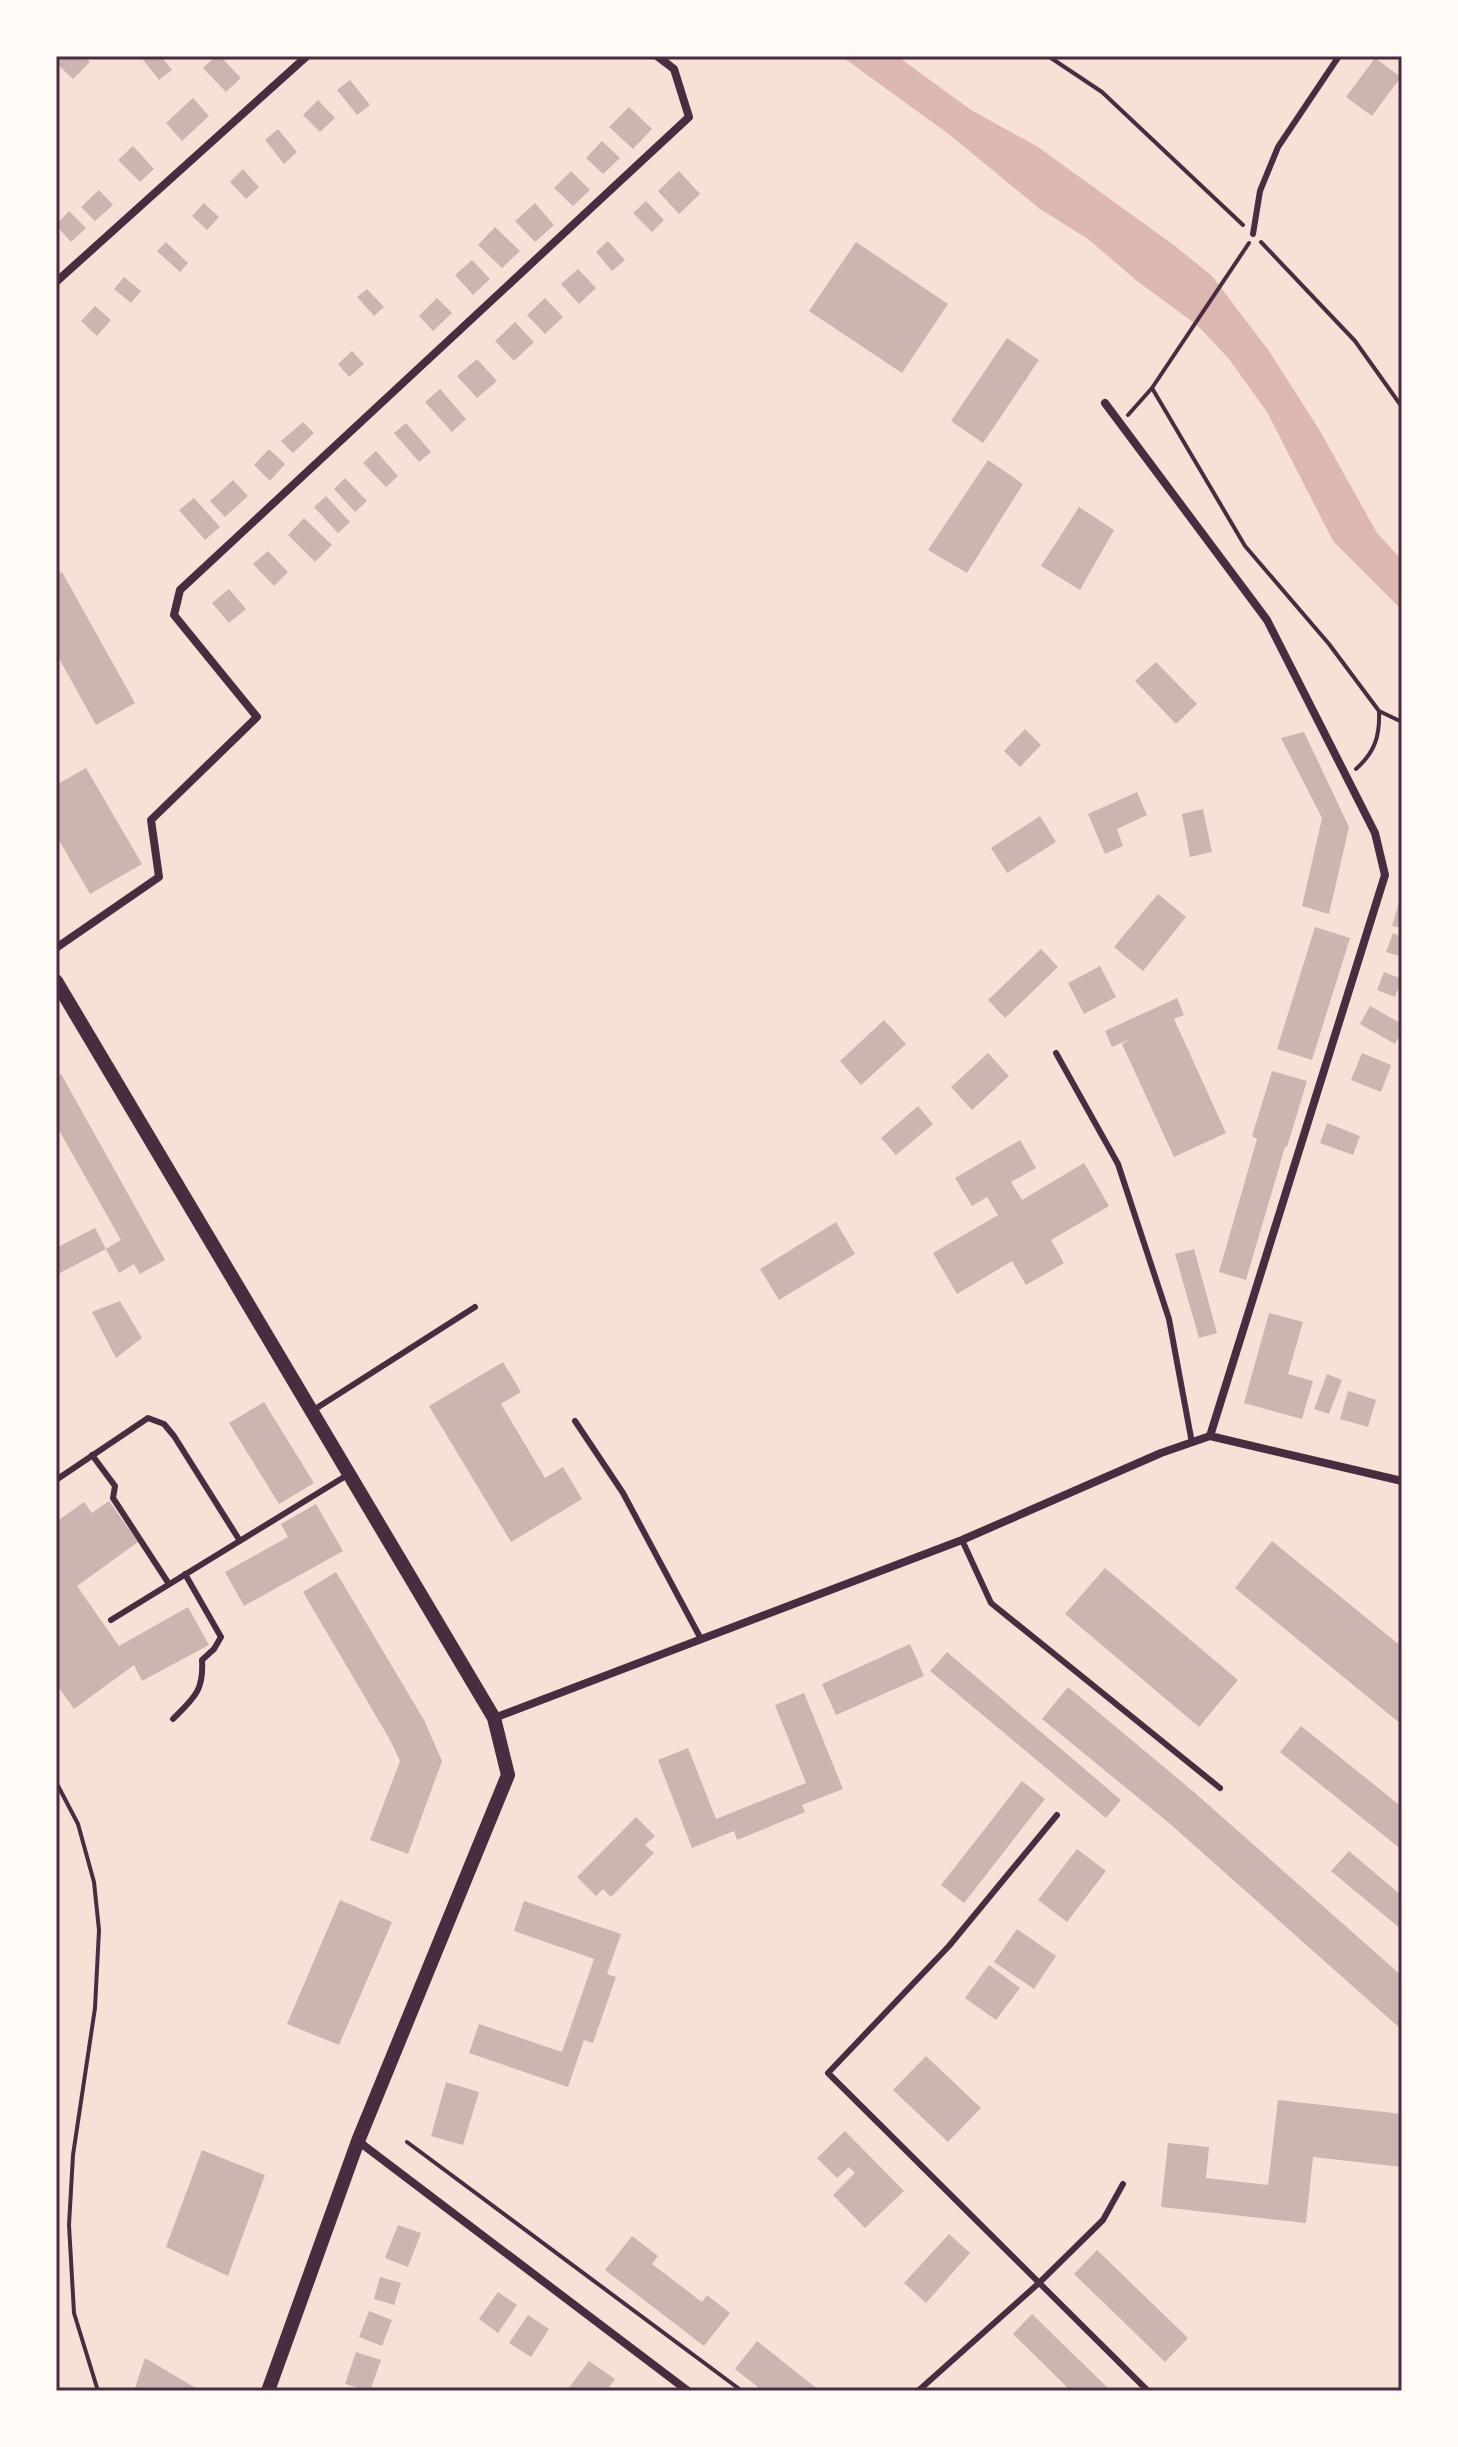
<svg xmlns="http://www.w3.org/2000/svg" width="1458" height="2447" viewBox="0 0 1458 2447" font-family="'Sofia Sans Condensed',sans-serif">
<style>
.water{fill:#dcb8b0}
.building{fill:#ccb4b1}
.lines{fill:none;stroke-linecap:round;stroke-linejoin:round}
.path{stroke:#4a2c40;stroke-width:4}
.service{stroke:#4a2c40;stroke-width:6}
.minor{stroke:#4a2c40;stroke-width:8}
.tertiary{stroke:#4a2c40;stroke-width:14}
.neatline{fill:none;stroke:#4a2c40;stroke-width:3}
</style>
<rect width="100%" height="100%" fill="#f7e1d7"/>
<path class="water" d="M841,56H897L971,110L1038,147L1175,246L1212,276L1269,351L1320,431L1377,533L1402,560V610L1333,541L1267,412L1229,359L1197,325L1137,281L1088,239L1040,209L950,135Z"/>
<path class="building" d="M61,56H83L90,62L73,79L56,63Z
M140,56H161L172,70L159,80Z
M216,56H220L241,78L226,92L203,68Z
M1375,58L1401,77L1372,116L1346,97Z
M350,80L370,105L357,115L337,90Z
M193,98L209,116L182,141L166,123Z
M318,100L335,118L320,132L303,115Z
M629,107L652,129L633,149L609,127Z
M278,129L297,152L284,164L265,140Z
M602,141L620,158L603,174L586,158Z
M133,146L154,169L140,182L118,160Z
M243,169L259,187L246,199L230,182Z
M571,171L590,190L573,206L554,188Z
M679,171L700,194L679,214L658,191Z
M99,190L113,205L95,221L81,207Z
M646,201L664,220L652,232L633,213Z
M204,203L219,217L207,230L192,216Z
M535,203L554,225L535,242L515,221Z
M69,211L86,228L71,242L56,225Z
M495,227L520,251L502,268L478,245Z
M608,241L625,260L612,271L596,252Z
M166,242L188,263L180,272L157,251Z
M856,242L948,304L902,373L809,311Z
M472,260L490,279L473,295L455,275Z
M578,269L596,288L579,304L561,284Z
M124,277L141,291L131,303L114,289Z
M367,289L384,307L374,316L357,297Z
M437,298L452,313L433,331L419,316Z
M545,298L563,317L545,334L527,315Z
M95,306L111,320L97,336L81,321Z
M515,322L534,342L514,361L495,341Z
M1007,338L1039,360L983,443L951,421Z
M352,351L364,364L349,377L338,364Z
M477,359L497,381L477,398L457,376Z
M440,389L466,419L452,432L425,402Z
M303,422L314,433L293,453L281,441Z
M406,423L431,452L419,462L394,433Z
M269,449L285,464L270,481L254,465Z
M376,451L398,476L386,487L363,463Z
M988,460L1023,484L967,573L928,550Z
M345,478L367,501L355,512L334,489Z
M233,480L248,496L225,517L210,501Z
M326,496L350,522L338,533L314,507Z
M194,498L220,527L205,540L179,510Z
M1079,507L1114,530L1080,590L1041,566Z
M304,518L332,545L315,562L288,535Z
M268,551L288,572L274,586L253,564Z
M62,572L135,703L96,725L56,653V575Z
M229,589L246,609L229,623L212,603Z
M1156,662L1197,704L1176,724L1135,681Z
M1025,729L1041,745L1020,767L1004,751Z
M1304,732L1349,827L1329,914L1302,906L1322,818L1281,738Z
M86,768L142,864L90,894L56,835V785Z
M1137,792L1147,815L1117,829L1123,846L1105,854L1088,814Z
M1203,809L1212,852L1190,857L1182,814Z
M1040,816L1056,842L1007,873L991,848Z
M1158,894L1186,917L1143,971L1114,947Z
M1401,895H1402V928L1392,926Z
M1315,927L1350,938L1312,1060L1277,1049Z
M1393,933L1402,937V957L1386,952Z
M1041,949L1058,967L1005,1018L988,1000Z
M1100,966L1116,997L1084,1014L1068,983Z
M1384,972L1402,979L1395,997L1377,990Z
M1177,998L1184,1015L1174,1019L1226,1133L1174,1157L1122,1044L1130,1039L1112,1047L1105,1031Z
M1370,1006L1402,1024V1031L1395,1044L1360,1024Z
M884,1020L906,1044L861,1085L840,1061Z
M988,1053L1009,1076L972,1110L951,1087Z
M1362,1053L1391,1065L1381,1092L1351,1080Z
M1272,1071L1307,1081L1287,1147H1285L1246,1280L1219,1272L1257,1139L1252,1136Z
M61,1074L165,1260L140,1274L134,1264L119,1273L106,1249L56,1275V1248L95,1228L106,1249L121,1240L56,1125V1077Z
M918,1106L933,1124L896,1155L881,1138Z
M1327,1123L1360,1136L1353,1155L1320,1143Z
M1020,1140L1036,1168L1011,1182L1022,1200L1084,1163L1109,1206L1051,1240L1064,1263L1026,1285L1012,1261L957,1294L933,1253L998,1215L987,1197L972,1206L955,1178Z
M836,1222L855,1254L779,1300L760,1269Z
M1194,1249L1217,1333L1199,1338L1175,1254Z
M120,1301L142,1338L116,1358L92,1312Z
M1269,1313L1303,1322L1288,1374L1313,1381L1302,1419L1244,1403Z
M503,1362L521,1392L501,1404L545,1478L563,1467L582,1499L511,1542L429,1406Z
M1327,1374L1342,1380L1329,1414L1314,1409Z
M1348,1391L1376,1400L1368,1427L1340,1419Z
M264,1402L314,1483L279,1504L229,1423Z
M109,1501L138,1542L77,1586L119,1646L188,1607L209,1645L142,1681L134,1665L74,1709L56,1684V1522L84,1502L92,1513Z
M316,1504L343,1551L244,1606L225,1572L288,1537L281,1524Z
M1272,1541L1402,1647V1725L1235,1588Z
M1105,1568L1238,1680L1199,1727L1065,1614Z
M336,1572L424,1720L442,1761L408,1854L370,1840L400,1761L390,1740L303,1592Z
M910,1644L924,1676L836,1715L822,1684Z
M947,1652L1121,1800L1106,1818L930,1671Z
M1068,1687L1195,1793L1402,1976V2030L1169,1823L1042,1719Z
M804,1693L843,1789L802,1805L805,1812L737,1840L734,1831L692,1848L658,1760L688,1748L716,1819L806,1783L775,1705Z
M1301,1726L1402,1807V1850L1280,1752Z
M1022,1781L1045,1799L964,1903L941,1885Z
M636,1817L655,1836L645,1845L654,1853L611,1897L603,1889L596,1896L577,1877Z
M1077,1849L1106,1871L1067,1922L1038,1900Z
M1349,1851L1402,1896V1930L1331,1871Z
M340,1900L392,1922L339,2045L287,2024Z
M524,1901L621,1934L607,1974L616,1977L593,2043L584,2040L568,2087L469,2053L479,2024L562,2052L594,1959L514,1931Z
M1017,1929L1056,1956L1034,1989L994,1962Z
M989,1965L1020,1988L996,2020L965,1998Z
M926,2056L981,2108L948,2142L893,2090Z
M446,2082L479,2092L463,2145L431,2136Z
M1278,2100L1402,2114V2167L1313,2157L1306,2223L1161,2207L1168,2143L1209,2147L1206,2178L1268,2185Z
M845,2131L904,2191L865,2228L833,2195L855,2173L849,2167L837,2178L817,2158Z
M202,2150L265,2175L228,2276L166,2247Z
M398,2225L421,2233L408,2267L385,2258Z
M949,2234L970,2253L926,2303L904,2283Z
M632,2236L658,2256L652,2264L702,2302L707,2295L730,2313L704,2346L605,2270Z
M1097,2250L1188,2338L1165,2362L1074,2274Z
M380,2277L401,2283L394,2305L374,2299Z
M498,2292L517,2305L498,2333L479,2319Z
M369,2311L392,2320L382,2346L359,2337Z
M1032,2314L1111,2391H1071L1013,2334Z
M528,2315L549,2329L531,2357L509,2343Z
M757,2341L820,2391H763L735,2369Z
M356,2352L381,2360L370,2391L345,2384Z
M145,2358L201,2391H134Z
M589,2361L615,2379L606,2391H570L568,2389Z"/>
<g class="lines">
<path class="path" d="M1048,56L1102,92L1243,225
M1261,242L1355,341L1402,407
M1152,388L1245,546L1329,644L1379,711L1402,722
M1128,415L1152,388L1249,243
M1356,769C1375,752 1380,736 1379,711
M56,1782L78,1824L94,1882L99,1930L95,2008L73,2155L69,2225L74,2313L98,2391
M407,2142L742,2391"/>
<path class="service" d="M1253,234L1260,191L1278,147L1339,56
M1056,1053L1118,1164L1169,1319L1192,1443
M312,1411L475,1307
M575,1421L623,1493L701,1639
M92,1455L115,1486L113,1498L169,1584
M56,1480L148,1418L164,1424L174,1436L240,1541
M962,1540L991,1603L1220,1788
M111,1620L349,1474
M173,1719C194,1698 204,1691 202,1660L214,1649L221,1637L185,1574
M1057,1815L949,1946L828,2073L1148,2391
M918,2391L1039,2283L1103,2220L1123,2184"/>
<path class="minor" d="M56,282L307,56
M1105,403L1267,620L1375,833L1385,875L1210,1436
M56,948L159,877L151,820L257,717L174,615L180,590L689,117L674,69L657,56
M494,1718L962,1540L1161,1453L1210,1436L1402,1481
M358,2141L688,2391"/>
<path class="tertiary" d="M56,981L494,1718L508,1775L358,2141L268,2391"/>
</g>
<rect width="1458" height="2447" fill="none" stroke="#fffaf5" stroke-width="116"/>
<rect x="58" y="58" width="1342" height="2331" class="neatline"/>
</svg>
